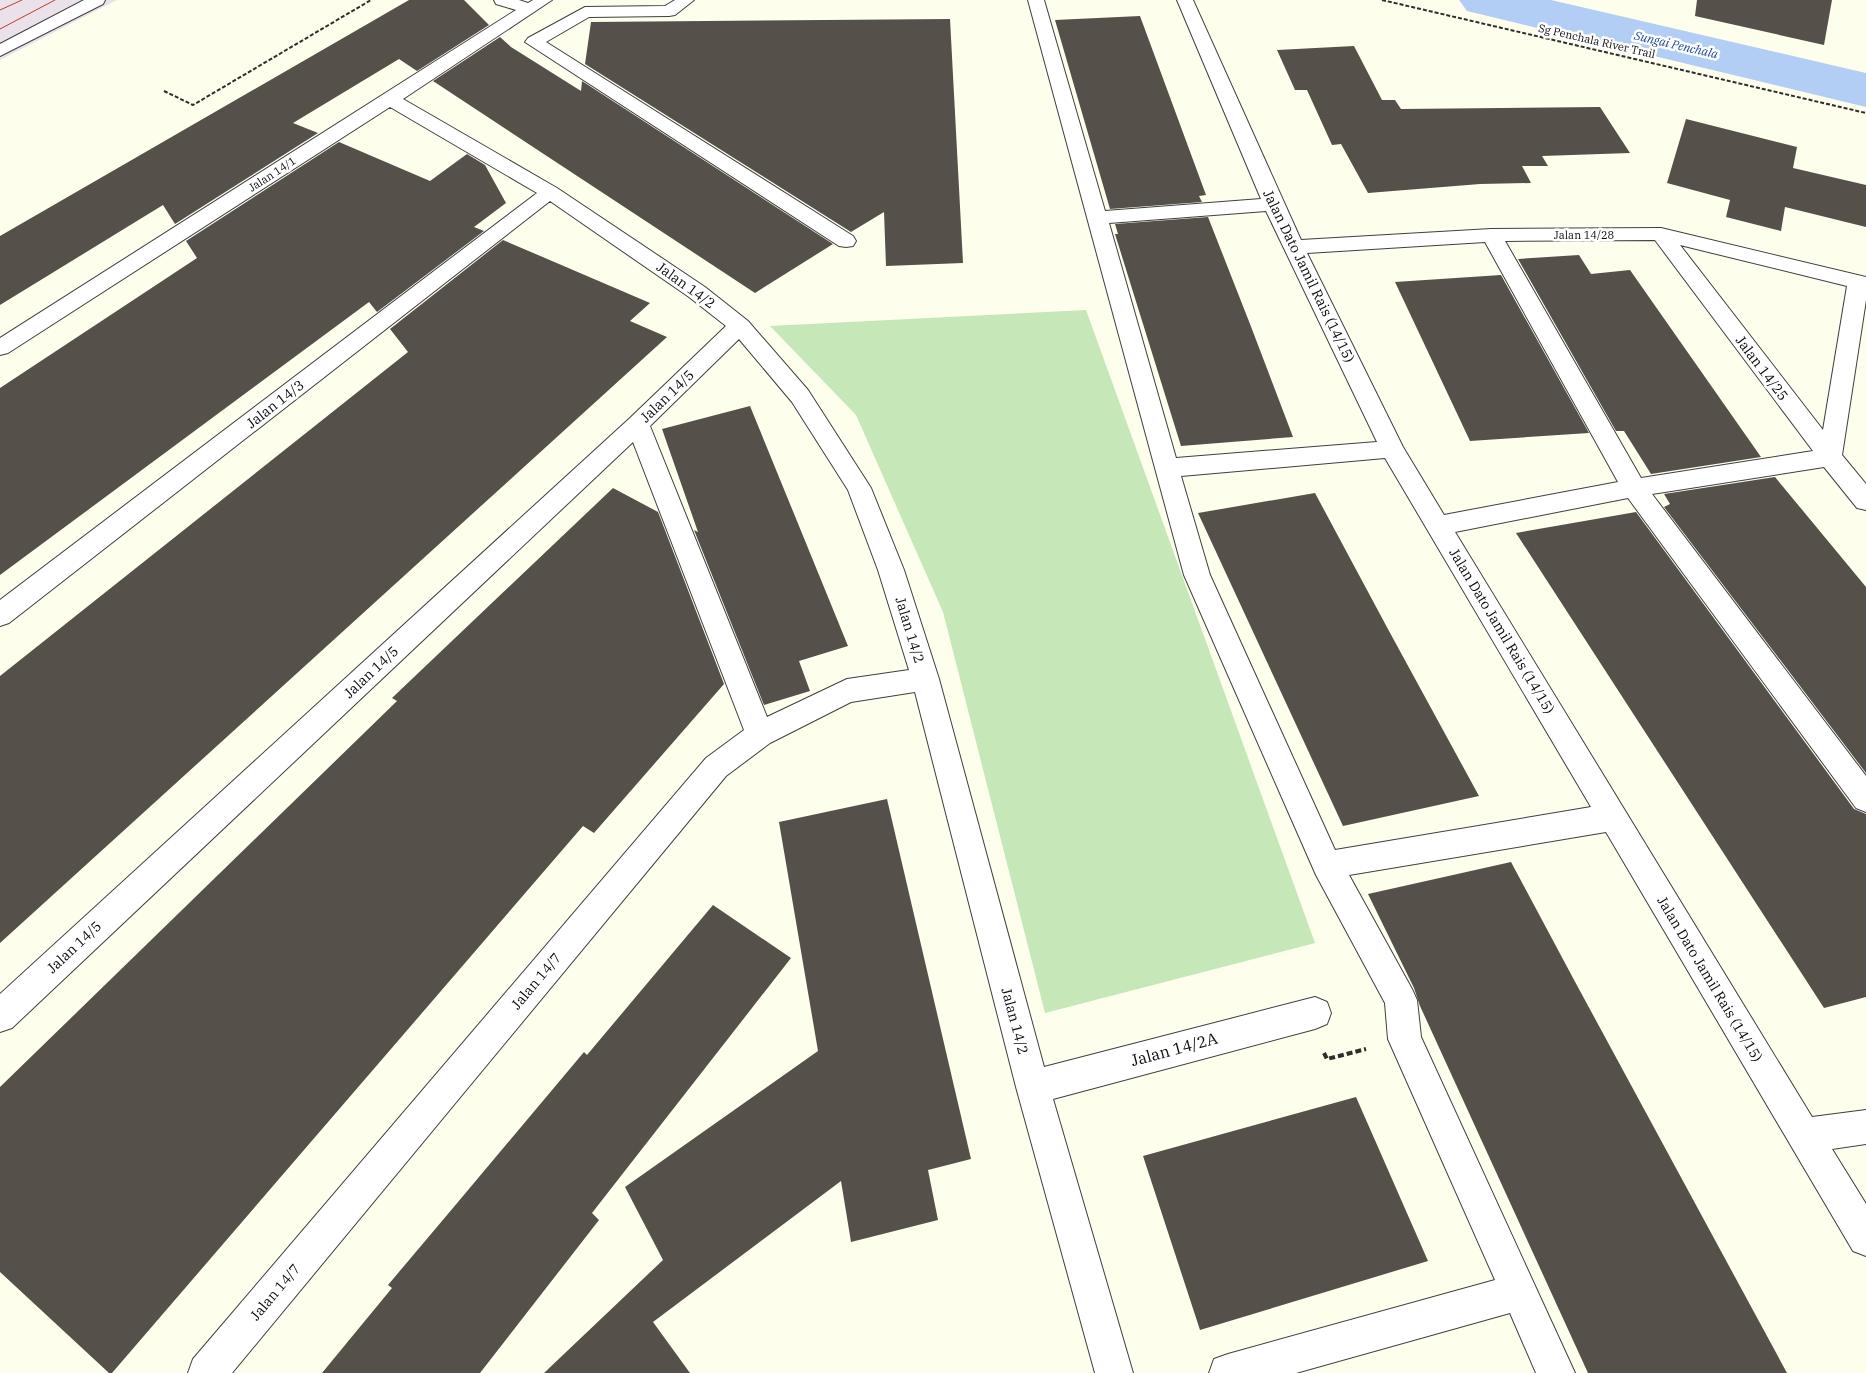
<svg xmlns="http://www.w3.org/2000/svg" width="1866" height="1373" viewBox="0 0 1866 1373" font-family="'IBM Plex Serif',serif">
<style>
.industrial{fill:#ebe1ea}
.green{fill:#c6e7b8}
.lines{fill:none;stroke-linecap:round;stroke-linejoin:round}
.river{fill:#b3cef4;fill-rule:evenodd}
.building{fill:#555049}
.minor-casing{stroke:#3f3f3f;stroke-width:2}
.path-far1{stroke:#2e2e2e;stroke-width:2;stroke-dasharray:4 2;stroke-linecap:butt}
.path{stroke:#2e2e2e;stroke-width:4;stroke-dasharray:6 3;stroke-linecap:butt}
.minor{fill:#fff;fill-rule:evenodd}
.tram{stroke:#b7412a;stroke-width:1}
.labels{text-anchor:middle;stroke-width:5;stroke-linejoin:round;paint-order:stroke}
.far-street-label{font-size:11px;fill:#0c0c0c;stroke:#fff}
.far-water-label{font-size:12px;font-style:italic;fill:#1b4799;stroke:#fff}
.street-label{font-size:14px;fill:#0c0c0c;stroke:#fff}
.near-street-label{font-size:16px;fill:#0c0c0c;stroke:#fff}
</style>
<rect width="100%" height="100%" fill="#fefeed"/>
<path class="industrial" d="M0,0H117L0,60Z"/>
<path class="green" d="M1086,310L1315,943L1045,1013L943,612L856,415L770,326Z"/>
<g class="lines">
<path class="river" d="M1459,0H1551L1866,73V107L1467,11Z"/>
</g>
<path class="building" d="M409,0H464L489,25L417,71L399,59L293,123L318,133L175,224L163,205L0,305V236Z
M1697,0H1832L1824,45L1695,16Z
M1140,16L1206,195L1199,196L1202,202L1110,209L1055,20Z
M950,19L963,263L886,266L884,212L851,232L585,64L591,22Z
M500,37L511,47L581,91L582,81L833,244L755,293L433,81Z
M1354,46L1382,100H1395L1401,109L1600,107L1630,153L1542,156L1548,166H1522L1531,183L1480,184L1368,193L1341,144L1332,145L1307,90H1295L1277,50Z
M1686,119L1797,147L1793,168L1866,185V227L1785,207L1781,231L1726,217L1730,200L1667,183Z
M339,142L430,181L467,154L485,165L506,203L474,227L484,231L377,312L369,302L0,575V388L197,258L186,241Z
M1208,217L1250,324L1293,437L1181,446L1115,234H1118L1115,224Z
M503,240L650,303L630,321L667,337L0,943V676L408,352L390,329Z
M1579,255L1591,274L1630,270L1761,457L1651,474L1624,431H1616L1518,259Z
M1501,275L1589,433L1470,441L1395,282Z
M750,406L848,646L799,661L810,691L764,705L694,530L698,532L662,429Z
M1775,477L1866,587V773L1664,507L1670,504L1664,494Z
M613,488L658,512L724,684L594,833L583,826L112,1373H109L0,1272V1087L397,701L392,698Z
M1315,493L1389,631L1479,796L1343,826L1198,513Z
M1636,512L1854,809L1866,814V997L1824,1008L1516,533Z
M887,799L971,1159L928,1170L938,1220L851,1242L841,1181L653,1322L690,1373H544L663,1260L625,1187L818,1051L779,822Z
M1511,862L1573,978L1787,1373H1588L1420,1006L1414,988L1368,894Z
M713,905L791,958L592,1213L599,1220L480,1373H322L392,1288L388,1285L458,1202L584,1052L587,1055Z
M1356,1097L1428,1261L1200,1330L1143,1156Z"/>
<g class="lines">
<defs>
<path id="minor" d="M84,0H105L103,4L0,56V44Z
M494,0H519L528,3L533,0H552L403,99L557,188L705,287L748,321L808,390L871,488L904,570L939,679L1044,1067L1315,997L1327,1002L1331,1013L1327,1024L1315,1029L1053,1099L1133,1373H1095L1016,1087L915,692L851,702L770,743L726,776L232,1373H188L193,1359L706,758L744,730L633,442L12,1028L0,1032V994L630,418L726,326L689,297L550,201L9,623L0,626V600L537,193L390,107L8,353L0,355V338L516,10L496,4ZM739,339L792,402L848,490L878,570L909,670L847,679L767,717L650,426Z
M675,0H694L675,15L669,16L589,17L546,42L853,236L856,241L853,246L846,247L839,246L525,42L528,38L585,7L665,6Z
M1028,0H1044L1105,211L1261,199L1177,0H1193L1301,240L1491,229L1661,228L1866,277V300L1842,455L1866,484V510L1857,508L1824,467L1652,494L1866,776V812L1856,808L1628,498L1455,532L1812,1117L1866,1110V1144L1832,1149L1866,1204V1256L1853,1251L1606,832L1349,875L1412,989L1417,1000L1421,1037L1575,1373H1536L1510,1313L1296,1373H1209L1214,1359L1228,1354L1495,1280L1388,1039L1385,1003L1316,875L1184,575ZM1266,211L1377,442L1176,458L1109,223ZM1655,240L1813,451L1641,478L1505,241ZM1485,242L1618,482L1444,515L1403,447L1307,253ZM1680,245L1847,286L1823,430ZM1385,458L1591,807L1335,850L1210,575L1181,476Z"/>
</defs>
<use href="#minor" class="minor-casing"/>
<path class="path-far1" d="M1382,0L1866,113
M164,91L193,105L371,0"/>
<path class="path" d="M1324,1053L1327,1059L1366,1049"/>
<use href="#minor" class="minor"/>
<path class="tram" d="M0,10L22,0
M0,29L55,0"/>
</g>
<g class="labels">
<g class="far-street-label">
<text transform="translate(1597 41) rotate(13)" y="4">Sg Penchala River Trail</text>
<text transform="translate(272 174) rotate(-33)" y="4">Jalan 14/1</text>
<text x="1584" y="239">Jalan 14/28</text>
</g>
<g class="far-water-label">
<text transform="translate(1676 45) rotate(13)" y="4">Sungai Penchala</text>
</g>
<g class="street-label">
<text transform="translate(1309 276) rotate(64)" y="5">Jalan Dato Jamil Rais (14/15)</text>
<text transform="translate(686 285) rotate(36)" y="5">Jalan 14/2</text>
<text transform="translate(1762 368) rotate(53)" y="5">Jalan 14/25</text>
<text transform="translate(667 396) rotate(-44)" y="5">Jalan 14/5</text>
<text transform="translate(275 404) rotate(-38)" y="5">Jalan 14/3</text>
<text transform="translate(910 630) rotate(73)" y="5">Jalan 14/2</text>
<text transform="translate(1502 631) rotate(59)" y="5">Jalan Dato Jamil Rais (14/15)</text>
<text transform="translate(371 672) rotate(-43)" y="5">Jalan 14/5</text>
<text transform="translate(74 947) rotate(-43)" y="5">Jalan 14/5</text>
<text transform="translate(1710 979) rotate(59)" y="5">Jalan Dato Jamil Rais (14/15)</text>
<text transform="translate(536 981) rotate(-50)" y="5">Jalan 14/7</text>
<text transform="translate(1015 1021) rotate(75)" y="5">Jalan 14/2</text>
<text transform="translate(275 1292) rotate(-50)" y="5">Jalan 14/7</text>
</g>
<g class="near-street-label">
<text transform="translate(1174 1049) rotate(-15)" y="6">Jalan 14/2A</text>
</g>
</g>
</svg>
